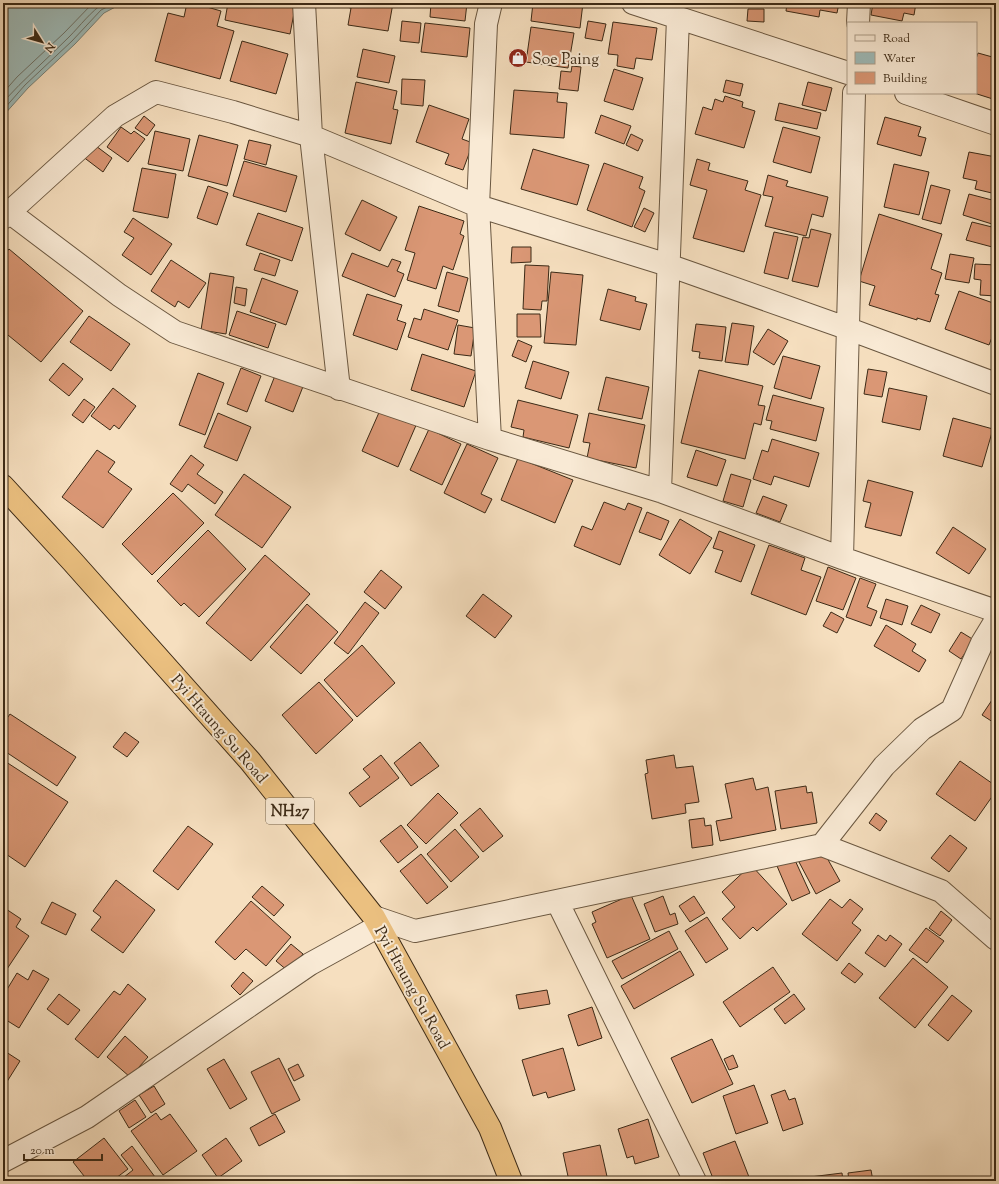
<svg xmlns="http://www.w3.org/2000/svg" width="999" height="1184" viewBox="0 0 999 1184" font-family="'Sorts Mill Goudy',serif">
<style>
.water{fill:#9ebbb9;stroke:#778178}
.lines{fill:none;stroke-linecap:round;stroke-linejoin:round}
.shore{stroke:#6d7268;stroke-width:1}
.building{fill:#da9775;stroke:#3c2a16}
.minor-casing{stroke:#6a5740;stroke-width:24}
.highway-casing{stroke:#3c2a16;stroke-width:24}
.minor{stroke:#f9ead5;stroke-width:22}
.highway{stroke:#ebc080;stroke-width:22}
.labels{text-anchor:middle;stroke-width:4;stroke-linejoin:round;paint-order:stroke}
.shield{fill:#f9ead5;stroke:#75644f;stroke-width:1}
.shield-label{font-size:15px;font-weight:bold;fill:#3c2a16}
.poi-label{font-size:16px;fill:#3c2a16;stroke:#f9ead5;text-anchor:start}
.street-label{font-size:16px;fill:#3c2a16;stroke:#f9ead5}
</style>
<rect width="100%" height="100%" fill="#f6dfbf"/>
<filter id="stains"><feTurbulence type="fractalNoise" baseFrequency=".005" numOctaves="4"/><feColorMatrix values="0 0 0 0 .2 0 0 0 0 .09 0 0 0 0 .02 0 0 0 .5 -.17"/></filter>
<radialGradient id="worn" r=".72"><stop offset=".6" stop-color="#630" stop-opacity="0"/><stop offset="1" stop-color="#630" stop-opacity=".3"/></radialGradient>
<path class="water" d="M3,3H123L104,13L75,44L28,88L3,116Z"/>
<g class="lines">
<path class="shore" d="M3,93L17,77L64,33L93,3
M3,102C24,79 47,59 69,37C80,26 91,11 104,3
M3,110L25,85L72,41L101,10L115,3"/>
</g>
<path class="building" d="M187,3H193L221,11L217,26L234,31L220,79L155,61L168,13L184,17Z
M228,3H285V6L295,8L290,34L225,20Z
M325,3H393L388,31L348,25L351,8Z
M431,3H467L465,21L430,17Z
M533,3H583L580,28L531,21Z
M787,3H839L837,13L820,10L819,17L786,11Z
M873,3H916L914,15L904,13L902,21L871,15Z
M748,9H764V22L747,21Z
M402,21L421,23L419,43L400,41Z
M588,21L606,24L602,41L585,38Z
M613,22L657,28L652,60L636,58L634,69L617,66L618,55L608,54Z
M425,23L470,28L467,57L421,52Z
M531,27L574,33L568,68L526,62Z
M242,41L288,54L276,94L230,81Z
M363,49L395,56L389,83L357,77Z
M978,53L996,58V100L974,93H976V59Z
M572,66L581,67L578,91L559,89L561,71L571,72Z
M614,69L643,78L633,110L604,101Z
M402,79L425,80L423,106L401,104Z
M726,80L743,84L740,96L723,92Z
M356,82L397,91L393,109L398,110L391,144L345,133Z
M808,82L832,88L826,111L802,105Z
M514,90L558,93L557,102L567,103L564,138L510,134Z
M725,96L743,102L742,107L755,111L744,148L695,134L703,107L712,110L715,99L723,102Z
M779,103L821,113L817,129L775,120Z
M429,105L469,119L462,139L473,143L463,170L445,164L449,154L416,142Z
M601,115L631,126L624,144L595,133Z
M144,116L155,125L147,136L135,128Z
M885,117L921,127L918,136L926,138L921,156L877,144Z
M121,127L131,134L134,131L145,139L128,162L107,147Z
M783,127L820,137L811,173L773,162Z
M155,131L190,139L183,171L148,164Z
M631,134L643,140L638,151L626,145Z
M199,135L238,145L227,186L188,176Z
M249,140L271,145L266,165L244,159Z
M92,143L112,158L103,172L82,156Z
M533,149L589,165L577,205L521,189Z
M969,152L996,157V194L975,189L977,181L963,178Z
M697,159L710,163L708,170L748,181L745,190L761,195L744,252L693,238L707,190L690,185Z
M244,161L297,176L286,212L233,196Z
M604,163L643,177L639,188L645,191L632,227L587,210Z
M894,164L929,172L919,215L884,207Z
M142,168L176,174L168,218L133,211Z
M768,175L788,181L786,186L828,197L823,217L812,214L806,236L765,226L773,197L763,195Z
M931,185L950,190L941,224L922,219Z
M208,186L228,193L217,225L197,218Z
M969,194L996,201V211L992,224L963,215Z
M362,200L397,217L380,251L345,234Z
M419,206L464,221L460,234L464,236L453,270L443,266L436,289L407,280L415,253L405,250Z
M644,208L654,213L645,232L634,227Z
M258,213L303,228L292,261L246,245Z
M879,214L942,234L931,269L942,273L935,294L939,295L930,322L917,318V320L869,305L875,286L859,281Z
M133,218L172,244L151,275L122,255L134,238L124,232Z
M972,222L996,228V248L966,240Z
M811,229L831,234L818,287L792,281L803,237L809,238Z
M774,232L798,237L788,279L764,273Z
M512,247H531V262L511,263Z
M9,249L83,311L41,362L3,331V256Z
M260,253L280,260L275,276L254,270Z
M352,253L388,267L392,259L401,262L397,271L404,274L395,297L342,276Z
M950,254L974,258L969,283L945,279Z
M171,260L206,283L189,308L178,301L175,307L151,291Z
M975,264L996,265V296L980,295L981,280L974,279Z
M525,265L549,266L547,301H542L541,310L523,309Z
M447,272L468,278L459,312L438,306Z
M551,272L583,275L576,345L544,343Z
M210,273L234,277L226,334L201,330Z
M262,278L298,291L286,325L250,312Z
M236,287L247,289L245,306L234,303Z
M608,289L636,297L635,301L647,304L640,330L600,320Z
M959,291L996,304V327L989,345L945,329Z
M367,294L402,305L397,320L406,323L397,350L353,335Z
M424,309L458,320L448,350L408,337L414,318L421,320Z
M237,311L276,324L268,348L229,335Z
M517,314H540L541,337H517Z
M89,316L130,344L111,371L70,342Z
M732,323L754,326L748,365L725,362Z
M696,324L726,327L722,361L699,358L700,352L692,351Z
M458,325L475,328L471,356L454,354Z
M768,329L788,341L774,365L753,352Z
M518,340L532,346L526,362L512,356Z
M422,354L476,371L464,407L411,390Z
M783,356L820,366L811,399L774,388Z
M533,361L569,372L561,399L525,388Z
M63,363L83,379L69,396L49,380Z
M241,368L261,376L247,412L227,404Z
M868,369L887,372L882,397L864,394Z
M699,370L763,386L758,405L765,406L761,425L754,423L745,459L681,443Z
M198,373L224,383L205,435L179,425Z
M276,373L304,384L293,412L265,401Z
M606,377L649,387L642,419L598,410Z
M113,388L136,406L119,429L114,425L110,430L91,416Z
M889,388L927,396L920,430L882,422Z
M773,395L824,408L816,441L770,429L772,421L766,420Z
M84,399L95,407L83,423L72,415Z
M518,400L578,415L569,448L523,437L524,430L511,427Z
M381,408L417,423L398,467L362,451Z
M218,413L251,427L237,461L204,447Z
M589,413L645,425L636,468L587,458L590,443L583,442Z
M953,418L993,429L982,467L943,456Z
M429,429L461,444L442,485L410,470Z
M772,439L819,453L809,487L774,476L771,485L753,479L762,450L768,452Z
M467,444L498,458L481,494L492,499L485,513L444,493Z
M97,450L115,462L108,472L132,489L103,528L62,497Z
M696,450L726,460L717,486L687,477Z
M191,455L204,465L197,474L223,492L215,504L188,484L182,492L170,484Z
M518,458L573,480L555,523L501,500Z
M244,474L291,507L262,548L215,515Z
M731,474L751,480L743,507L723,501Z
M868,480L913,492L901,536L865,527L871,503L863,501Z
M173,493L204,523L152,575L122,544Z
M763,496L787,505L780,522L756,513Z
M604,502L625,510L628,503L642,508L620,565L574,546L582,526L592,530Z
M647,512L669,521L661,540L639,532Z
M680,519L712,538L690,574L659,555Z
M953,527L986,549L969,574L936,553Z
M208,530L246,569L199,617L184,603L181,606L157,581Z
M719,531L755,545L741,582L715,572L723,551L713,548Z
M769,545L805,558L801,570L821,577L806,615L751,594Z
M265,555L310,594L251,661L206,623Z
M828,567L856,578L843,610L816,601Z
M381,570L402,587L385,609L364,592Z
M860,578L876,584L867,607L877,611L871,626L846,617Z
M483,594L512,616L495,638L466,616Z
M886,599L908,606L902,625L880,618Z
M365,602L379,613L348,654L334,643Z
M307,604L338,632L301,674L270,647Z
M921,605L940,614L931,633L911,624Z
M831,612L844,619L837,633L823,626Z
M886,625L916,644L912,651L926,660L919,672L874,646Z
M961,632L974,640L961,659L949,651Z
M362,645L395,683L357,717L324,680Z
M319,682L353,720L316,754L282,715Z
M996,694V724L982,715Z
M10,714L76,757L57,786L3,750V724Z
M125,732L139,742L127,757L113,747Z
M420,742L439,766L411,786L394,763Z
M381,755L399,778L360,807L349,793L370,777L363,769Z
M674,755L676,768L693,766L699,802L685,804L686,813L652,819L645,774L648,773L646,760Z
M3,760L68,802L25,867L3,852Z
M960,761L996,786V791L975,821L936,794Z
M753,778L756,790L768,787L776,830L720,841L716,821L732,818L725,784Z
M806,786L807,793L812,792L817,823L781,829L775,791Z
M438,793L458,813L426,844L407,825Z
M480,808L503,836L483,852L460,825Z
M876,813L887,821L880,831L869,823Z
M704,818L705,826L711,825L713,845L692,848L689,820Z
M401,825L418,847L398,863L380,841Z
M188,826L213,844L178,890L153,871Z
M455,829L479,857L451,882L427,854Z
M950,835L967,848L949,872L931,858Z
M822,849L840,881L816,894L799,862Z
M421,854L448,887L427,904L400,871Z
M794,858L810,893L792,901L777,866Z
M751,865L787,904L757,931L753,927L740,939L722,919L735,907L722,892Z
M116,880L155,910L123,953L91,930L101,917L93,911Z
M262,886L284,905L274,916L252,897Z
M631,895L650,939L607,958L592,924L596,922L592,912Z
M663,896L670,915L675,913L678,924L655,932L644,904Z
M694,896L705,913L690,922L679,906Z
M830,899L842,908L850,899L863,909L852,923L861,930L837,961L802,934Z
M251,901L291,937L266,966L246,949L235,960L215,942Z
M52,902L76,914L66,935L41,923Z
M3,907L21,919L16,927L29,936L3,975Z
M941,911L952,920L940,936L929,928Z
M707,917L728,949L706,963L685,931Z
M926,928L944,941L927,963L909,950Z
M669,931L678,949L622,979L612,961Z
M878,935L886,941L890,935L902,944L885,967L865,953Z
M291,944L303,954L288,971L276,961Z
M680,951L694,975L634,1009L621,986Z
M913,958L948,987L915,1028L879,998Z
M849,963L863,974L855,983L841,973Z
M773,967L790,992L740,1027L723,1002Z
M33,970L49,979L19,1028L3,1018V996L17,973L28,980Z
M243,972L253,981L240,995L231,986Z
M128,984L146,999L98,1058L75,1039L114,991L120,995Z
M547,990L550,1004L519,1009L516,995Z
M59,994L80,1010L68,1025L47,1009Z
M794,994L805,1009L785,1024L774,1009Z
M952,995L972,1011L948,1041L928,1025Z
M592,1007L602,1038L578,1046L568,1015Z
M125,1036L148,1057L130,1077L107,1057Z
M712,1039L733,1084L692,1103L671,1058Z
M563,1048L575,1090L548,1098L546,1092L533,1096L522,1060Z
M3,1050L20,1061L3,1088Z
M733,1055L738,1067L729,1070L724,1059Z
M279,1058L300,1100L272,1114L251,1072Z
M224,1059L247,1099L230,1109L207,1069Z
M298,1064L304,1076L294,1081L288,1069Z
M754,1085L768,1123L736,1134L723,1096Z
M154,1086L165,1104L151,1113L139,1095Z
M785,1090L789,1100L795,1098L803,1124L783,1131L771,1095Z
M135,1100L146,1117L129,1128L119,1111Z
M156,1113L161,1120L170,1114L197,1151L163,1175L131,1131Z
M275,1114L285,1132L259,1146L250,1128Z
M648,1119L659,1157L635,1164L633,1156L627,1158L618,1129Z
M104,1138L128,1169L112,1181H88L73,1162Z
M226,1138L242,1161L218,1178L202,1155Z
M735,1141L749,1177L740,1181H714L703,1153Z
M600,1145L608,1181H569L563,1153Z
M132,1146L158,1181H119L133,1170L121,1155Z
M871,1170L873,1181H849L848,1173Z
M842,1173L843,1181H802V1178Z"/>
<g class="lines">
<defs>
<path id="minor" d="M304,3L311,136L339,389
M633,3L848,73
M858,23L859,3
M906,93L996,124
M9,212L119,295L175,332L490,439L660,491L842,558L996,611
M3,218L115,116L156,92L233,112L311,136L478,206L668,265L849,329L996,384
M490,439L478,206L486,24L491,3
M660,491L678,18
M842,558L854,93
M822,845L884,766L922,729L952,710L982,643L996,620
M557,901L695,1181
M374,917L415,931L822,845L941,891L996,939
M3,1161L87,1117L310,964L379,926"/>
<path id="highway" d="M3,486L72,561L250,761L374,917L490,1128L511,1181"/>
</defs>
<use href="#minor" class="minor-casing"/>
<use href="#highway" class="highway-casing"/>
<use href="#minor" class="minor"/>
<use href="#highway" class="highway"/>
</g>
<defs>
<symbol id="shop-disc" viewBox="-11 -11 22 22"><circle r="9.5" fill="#8f2418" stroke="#f9ead5"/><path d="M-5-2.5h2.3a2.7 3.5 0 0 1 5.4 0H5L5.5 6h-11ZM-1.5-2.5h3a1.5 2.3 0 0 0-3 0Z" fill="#fff"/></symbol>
</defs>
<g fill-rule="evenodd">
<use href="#shop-disc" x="507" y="47" width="22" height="22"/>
</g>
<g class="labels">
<rect class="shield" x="266" y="798" width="48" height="26" rx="3"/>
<g class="shield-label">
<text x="290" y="816">NH27</text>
</g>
<g class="poi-label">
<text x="532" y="64">Soe Paing</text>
</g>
<g class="street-label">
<text transform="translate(220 728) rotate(49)" y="6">Pyi Htaung Su Road</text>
<text transform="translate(413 987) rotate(61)" y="6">Pyi Htaung Su Road</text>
</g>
</g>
<rect width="999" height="1184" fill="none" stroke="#f6dfbf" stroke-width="16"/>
<rect x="4" y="4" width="991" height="1176" fill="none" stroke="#3c2a16" stroke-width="2"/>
<rect x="8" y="8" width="983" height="1168" fill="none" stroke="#3c2a16"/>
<rect x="847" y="22" width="130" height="72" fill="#f9ead5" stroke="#ad9d89"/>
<rect x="855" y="35" width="20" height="6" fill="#f9ead5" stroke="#ad9d89"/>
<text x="883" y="42" font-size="12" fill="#3c2a16">Road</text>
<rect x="855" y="52" width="20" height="12" fill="#9ebbb9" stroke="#ad9d89"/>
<text x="883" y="62" font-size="12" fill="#3c2a16">Water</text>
<rect x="855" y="72" width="20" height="12" fill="#da9775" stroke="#ad9d89"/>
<text x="883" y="82" font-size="12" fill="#3c2a16">Building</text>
<g transform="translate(42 42) rotate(127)" stroke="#f9ead5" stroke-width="3" paint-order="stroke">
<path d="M0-3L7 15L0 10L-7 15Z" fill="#3c2a16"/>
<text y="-6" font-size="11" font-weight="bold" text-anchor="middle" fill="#3c2a16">N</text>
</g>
<path d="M24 1154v6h78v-6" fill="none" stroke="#3c2a16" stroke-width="2"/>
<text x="30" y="1154" font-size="12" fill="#3c2a16" stroke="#f9ead5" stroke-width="3" paint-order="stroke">20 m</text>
<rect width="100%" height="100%" filter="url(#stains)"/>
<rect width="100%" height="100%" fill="url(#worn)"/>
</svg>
